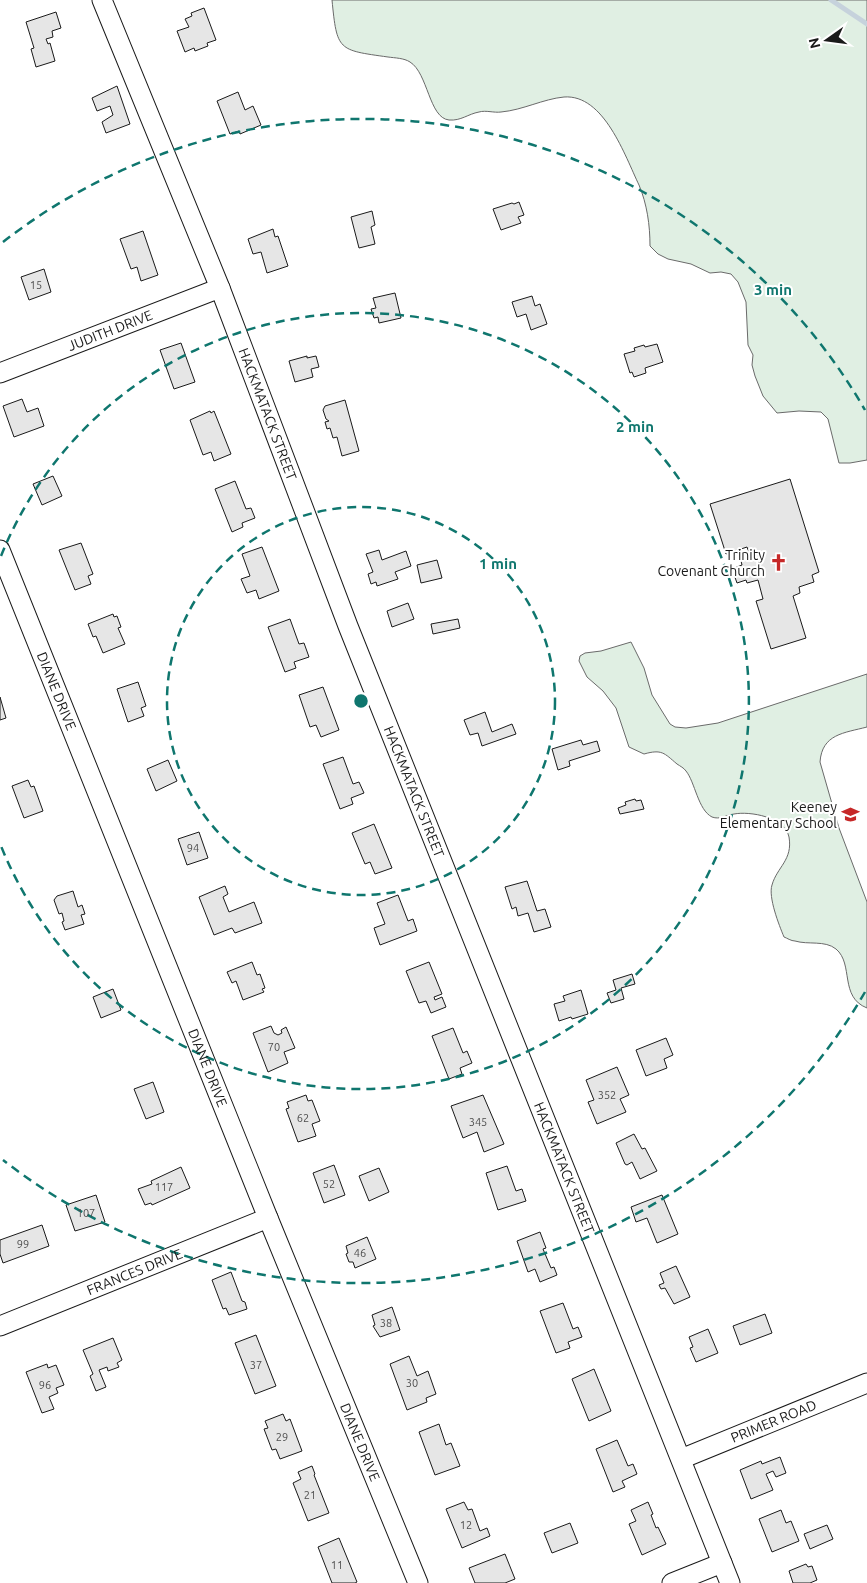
<svg xmlns="http://www.w3.org/2000/svg" width="867" height="1583" viewBox="0 0 867 1583" font-family="Ubuntu,sans-serif">
<style>
.green{fill:#e0efe3;stroke:#6a6a6a}
.lines{fill:none;stroke-linecap:round;stroke-linejoin:round}
.stream{stroke:#c6d2dc;stroke-width:5}
.building{fill:#e6e6e6;stroke:#1a1a1a}
.minor-casing{stroke:#1a1a1a;stroke-width:21}
.minor{stroke:#fff;stroke-width:19}
.ring{fill:none;stroke:#0f766e;stroke-width:2.5;stroke-dasharray:9 6}
.labels{text-anchor:middle;stroke-width:4;stroke-linejoin:round;paint-order:stroke}
.number-label{font-size:11px;fill:#4d4d4d}
.street-label{font-size:14px;fill:#1a1a1a;stroke:#fff}
.poi-label{font-size:14px;fill:#1a1a1a;stroke:#fff;text-anchor:end}
.centre{fill:#0f766e;stroke:#fff;stroke-width:2.5}
.ring-label{font-size:15px;text-anchor:middle;font-weight:bold;fill:#0f766e;stroke:#fff;stroke-width:4;stroke-linejoin:round;paint-order:stroke}
</style>
<rect width="100%" height="100%" fill="#fff"/>
<path class="green" d="M332,0H867V460L850,463H839L828,419L821,412L799,411L777,413L763,396L755,376L752,365L753,355L748,345L746,302L738,282L731,274L721,272L710,273L691,264L668,259L658,254L650,246C650,225 647,204 639,185C625,156 604,94 564,97C543,99 523,110 501,112C494,113 486,110 479,112C468,114 461,121 449,120C429,118 428,73 410,62C404,58 395,58 388,57C338,50 337,51 332,0Z
M631,642L644,668L652,695L670,724L675,727L686,728L718,723L867,674V727C844,733 822,734 820,762L839,828L867,902V1008C839,997 854,964 836,949C825,940 808,945 795,941C791,941 787,938 784,937C779,925 768,897 772,885C777,867 793,860 789,837C785,817 750,811 734,814C726,815 720,820 712,817C698,810 695,782 686,771C684,768 680,766 677,764C664,753 662,749 644,754L629,747L616,708L603,691L587,677L579,661L580,656L585,653L601,651Z"/>
<g class="lines">
<path class="stream" d="M831,0L867,24"/>
</g>
<path class="building" d="M204,8L216,40L207,43L208,46L195,51L194,48L185,52L177,31L189,27L185,19L192,16L191,13Z
M56,12L61,28L52,31L53,37L46,39L48,44L50,43L55,61L36,67L31,49L34,48L26,22Z
M117,86L130,124L106,133L102,122L113,115L110,106L97,111L92,98Z
M238,92L245,110L253,106L261,125L240,134L239,131L230,134L217,101Z
M519,202L524,215L518,217L521,223L501,230L493,209L512,203L514,204Z
M372,211L375,225L371,227L375,244L359,248L351,217Z
M273,229L275,237L278,236L288,266L267,273L261,252L253,254L248,239Z
M143,231L158,275L141,281L137,267L131,269L120,239Z
M44,269L51,292L29,300L21,277Z
M395,293L401,318L379,323L378,317L374,318L371,309L376,308L373,298Z
M532,296L535,306L540,304L547,324L531,330L526,314L517,317L512,302Z
M181,343L195,382L174,389L160,350Z
M657,344L663,362L645,368L646,373L634,377L632,372L630,373L624,354L635,351L634,348L644,345L645,347Z
M307,356V358L316,356L319,367L311,369L313,377L295,382L289,361Z
M22,399L27,412L38,408L44,426L14,437L3,406Z
M345,400L359,451L342,456L337,437L333,438L330,428L327,429L325,422L329,421L326,419L323,410L325,406Z
M210,411L211,413L214,411L231,454L214,461L211,452L203,455L190,420Z
M53,476L62,496L42,505L33,484Z
M790,479L819,572L812,575L814,582L799,587L800,593L793,596L806,638L771,649L756,601L763,599L758,580L747,583L746,580L737,583L732,569L742,565L741,561L751,558L747,547L726,554L710,504Z
M235,481L246,509L251,508L255,518L242,523L243,527L232,532L215,489Z
M81,543L93,574L88,576L91,584L75,590L59,550Z
M262,547L279,591L259,599L256,590L247,593L241,579L250,576L242,554Z
M379,550L382,560L406,551L411,566L395,572L398,579L377,586L376,582L371,584L368,574L373,572L366,554Z
M437,560L442,578L421,583L417,565Z
M408,603L414,619L392,627L387,611Z
M113,614L114,617L117,616L121,627L118,628L125,644L103,653L96,636L93,637L88,624Z
M290,619L299,644L304,643L309,657L294,662L296,668L285,672L268,627Z
M458,619L460,628L433,634L431,624Z
M138,682L146,706L141,708L144,716L128,722L117,689Z
M323,687L339,730L321,737L316,725L310,727L299,695Z
M0,697L6,718L0,720Z
M485,712L492,732L512,724L516,734L482,746L478,733L470,735L464,720Z
M581,740L583,745L597,741L600,751L569,761L570,766L558,770L552,749Z
M343,757L353,784L359,782L364,793L351,798L353,804L340,809L323,764Z
M168,760L177,781L156,791L147,769Z
M28,780L31,787L34,786L43,811L24,818L12,786Z
M635,799L636,801L641,800L644,809L620,814L618,808L626,805L625,802Z
M374,824L392,868L375,874L370,862L365,864L352,833Z
M199,832L208,858L187,865L178,839Z
M527,881L537,911L545,909L551,927L534,932L528,913L518,916L516,907L512,909L505,887Z
M225,886L228,894L223,897L229,912L254,902L262,923L235,933L232,928L214,935L199,897Z
M73,891L78,907L82,905L85,914L81,915L84,924L65,930L62,922L64,921L62,913L59,914L54,900L57,896Z
M398,895L408,921L413,919L417,931L380,945L374,928L385,924L377,903Z
M252,962L257,975L260,974L265,988L262,989L264,992L243,1000L236,981L232,983L227,972Z
M429,962L442,994L434,997L435,1000L442,997L446,1007L431,1013L426,1001L419,1003L406,971Z
M632,974L635,984L621,988L624,999L611,1003L607,993L616,990L613,980Z
M113,989L121,1010L101,1018L93,997Z
M581,990L588,1014L572,1019L571,1017L559,1021L554,1004L565,1001L563,996Z
M271,1026L274,1033L278,1035L282,1033L281,1030L286,1027L295,1048L284,1052L288,1063L268,1072L253,1033Z
M453,1028L463,1053L467,1051L472,1063L460,1068L462,1074L449,1079L432,1036Z
M666,1038L673,1055L664,1059L667,1068L646,1076L636,1050Z
M617,1067L629,1095L620,1099L626,1112L597,1124L588,1102L594,1100L586,1080Z
M153,1082L164,1112L146,1119L134,1089Z
M306,1095L308,1101L312,1100L320,1121L312,1124L316,1136L298,1142L286,1109L289,1108L287,1102Z
M483,1095L504,1144L484,1152L477,1132L463,1138L451,1106Z
M634,1134L642,1149L645,1148L657,1171L640,1179L632,1162L627,1165L625,1164L616,1143Z
M334,1165L345,1195L324,1203L313,1173Z
M507,1166L516,1191L522,1189L526,1201L498,1210L486,1173Z
M181,1167L190,1188L152,1205L151,1203L145,1205L138,1189L152,1184L151,1181Z
M379,1168L389,1192L369,1201L359,1176Z
M96,1195L105,1222L75,1231L66,1205Z
M662,1195L678,1234L657,1243L647,1218L636,1222L631,1207Z
M42,1225L49,1246L3,1263L0,1254V1240Z
M540,1232L546,1248L543,1249L551,1268L554,1267L557,1275L540,1282L535,1269L528,1272L517,1241Z
M367,1237L376,1259L355,1268L353,1262H349L346,1254L348,1253L346,1246Z
M676,1266L690,1297L674,1304L665,1288L661,1289L659,1285L664,1283L660,1273Z
M231,1272L242,1301L245,1302L247,1309L229,1315L226,1308L223,1309L212,1280Z
M563,1303L573,1329L578,1327L582,1337L568,1342L570,1348L556,1353L540,1311Z
M392,1307L400,1330L380,1337L373,1326L375,1325L372,1315Z
M765,1314L772,1333L740,1345L733,1326Z
M708,1329L718,1353L696,1362L690,1348L693,1347L689,1337Z
M256,1335L276,1386L255,1394L235,1343Z
M113,1338L122,1360L117,1363L119,1367L108,1371L107,1367L99,1370L106,1387L96,1391L90,1376L93,1374L83,1350Z
M409,1356L417,1376L428,1371L436,1394L426,1398L427,1402L407,1410L390,1364Z
M47,1364L48,1368L56,1365L64,1385L56,1388L58,1393L49,1397L54,1409L42,1413L26,1372Z
M594,1369L611,1411L589,1421L572,1379Z
M283,1414L286,1421L290,1419L302,1451L280,1459L276,1449L272,1450L264,1429L268,1428L265,1421Z
M439,1424L446,1445L451,1443L460,1466L435,1475L419,1432Z
M617,1440L628,1466L633,1464L637,1474L622,1481L625,1487L613,1492L596,1449Z
M780,1457L786,1473L776,1477L773,1471L766,1474L773,1490L751,1499L740,1470L761,1461L762,1464Z
M312,1466L315,1474L314,1475L329,1513L308,1521L293,1483L301,1479L298,1472Z
M464,1502L468,1510L472,1509L480,1531L487,1528L490,1536L462,1548L446,1509Z
M648,1502L653,1514L651,1515L656,1528L658,1527L666,1544L642,1555L629,1524L636,1521L631,1510Z
M781,1510L786,1523L791,1521L799,1541L772,1552L759,1519Z
M570,1523L578,1543L552,1553L544,1533Z
M827,1525L833,1539L810,1549L804,1534Z
M339,1538L357,1582L355,1583H332L318,1547Z
M505,1554L515,1579L505,1583H475L469,1568Z
M806,1564L808,1567L812,1566L817,1580L810,1583H793L789,1571Z"/>
<g class="lines">
<defs>
<g id="minor">
<path id="s1" d="M102,0L220,288L348,626L730,1583"/>
<path id="s2" d="M0,373L220,288"/>
<path id="s3" d="M0,550L268,1218L418,1583"/>
<path id="s4" d="M0,1326L268,1218"/>
<path id="s5" d="M681,1459L867,1383"/>
<path d="M672,1583L722,1563"/>
</g>
</defs>
<use href="#minor" class="minor-casing"/>
<use href="#minor" class="minor"/>
</g>
<g class="ring">
<circle cx="361" cy="701" r="194"/>
<path d="M1 556A388 388 0 1 1 1 846"/>
<path d="M865 992A582 582 0 0 1 3 1160M3 242A582 582 0 0 1 865 410"/>
</g>
<defs>
<symbol id="church-bare" viewBox="-9 -9 18 18"><path d="M-1.2-6h2.4v3.5h3.3v2.4h-3.3V6h-2.4V-.1h-3.3v-2.4h3.3Z" fill="#c62828" stroke="#fff" stroke-width="2.5" paint-order="stroke"/></symbol>
<symbol id="school-bare" viewBox="-9 -9 18 18"><path d="M0-5L7-2L0 1L-7-2ZM-4 1L0 2.5L4 1V4Q0 6-4 4Z" fill="#c62828" stroke="#fff" stroke-width="2.5" paint-order="stroke"/></symbol>
</defs>
<g fill-rule="evenodd">
<use href="#church-bare" x="766" y="550" width="25" height="25"/>
<use href="#school-bare" x="838" y="802" width="25" height="25"/>
</g>
<g class="labels">
<g class="number-label">
<text x="36" y="289">15</text>
<text x="193" y="852">94</text>
<text x="274" y="1051">70</text>
<text x="607" y="1099">352</text>
<text x="303" y="1122">62</text>
<text x="478" y="1126">345</text>
<text x="329" y="1188">52</text>
<text x="164" y="1191">117</text>
<text x="86" y="1217">107</text>
<text x="23" y="1248">99</text>
<text x="360" y="1257">46</text>
<text x="386" y="1327">38</text>
<text x="256" y="1369">37</text>
<text x="412" y="1387">30</text>
<text x="45" y="1389">96</text>
<text x="282" y="1441">29</text>
<text x="310" y="1499">21</text>
<text x="466" y="1529">12</text>
<text x="337" y="1569">11</text>
</g>
<g class="street-label">
<text dy="5" stroke="none"><textPath href="#s2" startOffset="118">JUDITH DRIVE</textPath></text>
<text dy="5" stroke="none"><textPath href="#s1" startOffset="446">HACKMATACK STREET</textPath></text>
<text dy="5" stroke="none"><textPath href="#s3" startOffset="152">DIANE DRIVE</textPath></text>
<text dy="5" stroke="none"><textPath href="#s1" startOffset="851">HACKMATACK STREET</textPath></text>
<text dy="5" stroke="none"><textPath href="#s3" startOffset="558">DIANE DRIVE</textPath></text>
<text dy="5" stroke="none"><textPath href="#s1" startOffset="1256">HACKMATACK STREET</textPath></text>
<text dy="5" stroke="none"><textPath href="#s4" startOffset="145">FRANCES DRIVE</textPath></text>
<text dy="5" stroke="none"><textPath href="#s5" startOffset="100">PRIMER ROAD</textPath></text>
<text dy="5" stroke="none"><textPath href="#s3" startOffset="962">DIANE DRIVE</textPath></text>
</g>
<g class="poi-label">
<text x="765" y="560">Trinity<tspan x="765" dy="16">Covenant Church</tspan></text>
<text x="837" y="812">Keeney<tspan x="837" dy="16">Elementary School</tspan></text>
</g>
</g>
<circle cx="361" cy="701" r="8" class="centre"/>
<g class="ring-label">
<text x="773" y="295">3 min</text>
<text x="635" y="432">2 min</text>
<text x="498" y="569">1 min</text>
</g>
<g transform="translate(827 40) rotate(256)" stroke="#ffffff" stroke-width="4" paint-order="stroke">
<path d="M0-4L9 19L0 12L-9 19Z" fill="#1a1a1a"/>
<text y="-8" font-size="14" font-weight="bold" text-anchor="middle" fill="#1a1a1a">N</text>
</g>
</svg>
